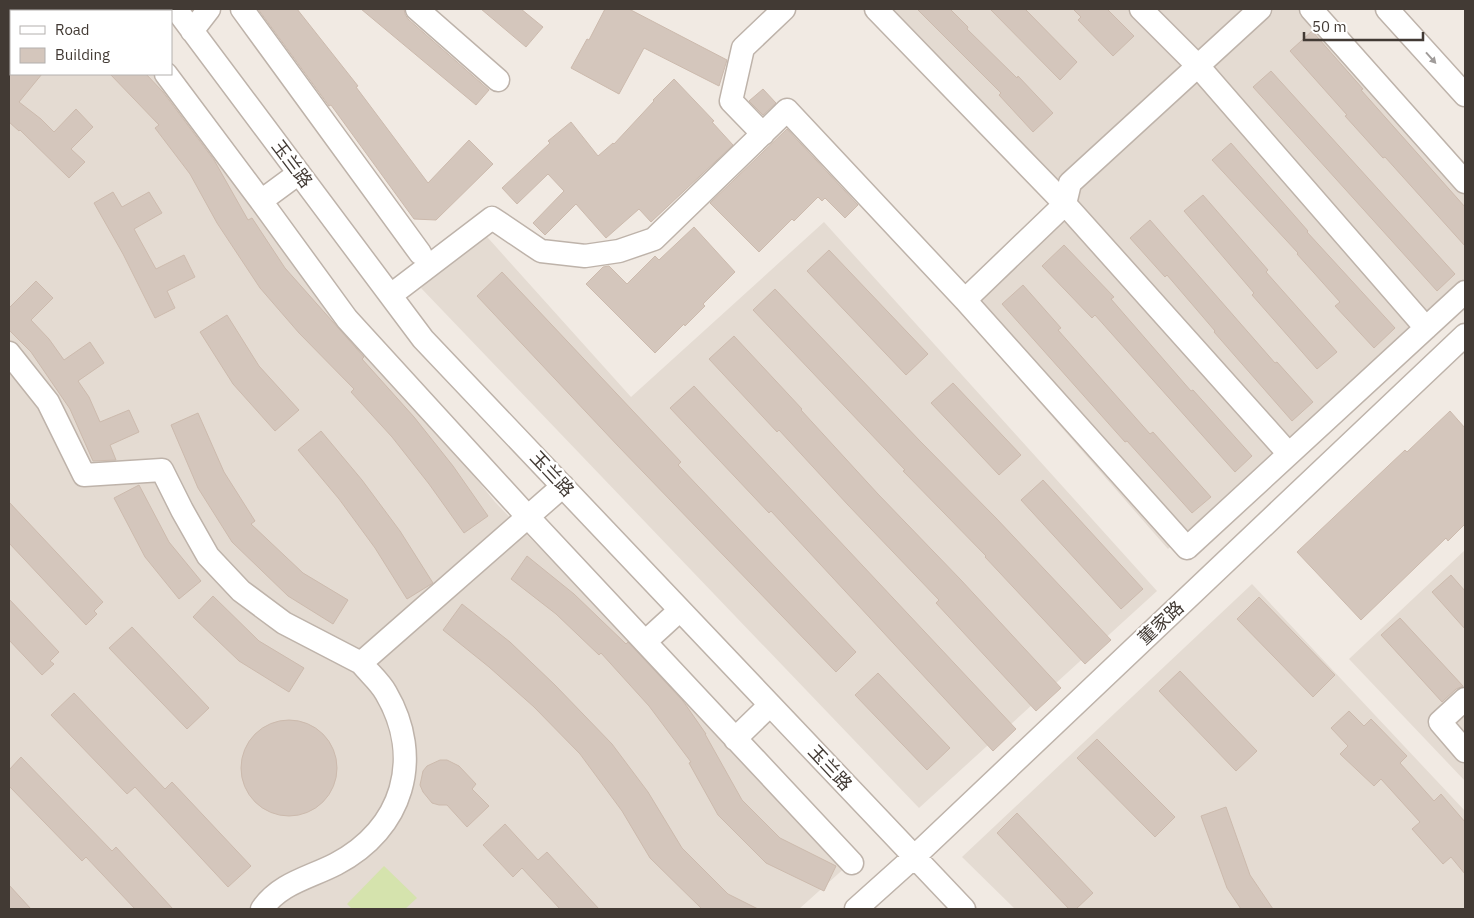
<svg xmlns="http://www.w3.org/2000/svg" width="1474" height="918" viewBox="0 0 1474 918" font-family="'IBM Plex Sans','Noto Sans SC',sans-serif">
<style>
.residential{fill:#e4dbd2}
.green{fill:#d5e3ad}
.building{fill:#d4c6bc;stroke:#ccbaad}
.lines{fill:none;stroke-linecap:round;stroke-linejoin:round}
.minor-casing{stroke:#beb3aa;stroke-width:25}
.minor{stroke:#fff;stroke-width:22}
.oneway{fill:#a09c9a}
.labels{text-anchor:middle;stroke-width:5;stroke-linejoin:round;paint-order:stroke}
.street-label{font-size:18px;fill:#423a34;stroke:#fff}
</style>
<rect width="100%" height="100%" fill="#f1eae3"/>
<path class="residential" d="M9,9H107L109,11H11V74H156L249,196L495,502L848,865L799,909H9Z
M877,9H1304L1465,182V278L1168,549L950,300L1062,198Z
M824,222L1157,591L919,808L421,288L480,229L631,397Z
M1465,550V781L1349,659Z
M1252,584L1465,811V909H1015L962,857Z"/>
<path class="green" d="M384,866L417,898L405,909H352L347,904Z"/>
<path class="building" d="M258,9H297L358,86L356,87L428,183L469,140L493,164L436,220L414,219L331,105L329,106Z
M361,9H404L405,14L408,19L489,90L476,105Z
M481,9H521L543,27L526,47Z
M605,9H629L727,60L719,86L644,48L619,94L571,68L587,39L589,40Z
M917,9H950L968,27L967,29L1017,78L1018,76L1053,113L1033,132L999,95L1001,93Z
M990,9H1025L1077,62L1060,80Z
M1073,9H1107L1134,36L1113,56L1078,20L1081,17Z
M1312,31L1363,89L1361,90L1465,207V246L1385,157L1383,158L1345,116L1347,115L1290,51Z
M1271,71L1455,274L1437,291L1253,87Z
M9,74H42L19,102L41,119L54,132L76,109L93,127L71,149L85,162L69,178L20,130L19,131L9,122Z
M110,74H146L163,92L214,160L248,220L252,218L285,268L364,357L362,359L414,417L453,466L488,516L464,533L429,484L392,437L351,392L354,389L299,333L260,288L217,223L190,174L155,128L159,125Z
M674,79L714,121L712,122L733,145L651,222L639,209L606,238L576,204L545,235L533,223L564,191L548,174L517,204L502,188L550,143L548,141L571,122L598,156L613,143L614,144L654,101L653,100Z
M763,89L776,103L763,115L749,101Z
M787,129L858,205L845,218L825,198L822,201L818,197L794,221L792,219L759,252L710,203Z
M1231,143L1308,231L1307,232L1395,328L1374,348L1335,306L1340,302L1297,254L1298,253L1212,160Z
M113,192L122,207L149,192L162,213L134,229L156,269L184,255L195,277L167,291L175,308L155,318L123,254L94,203Z
M1203,195L1268,270L1266,272L1337,352L1317,369L1252,295L1254,293L1184,211Z
M1150,220L1275,363L1277,362L1313,402L1292,421L1214,332L1215,331L1167,275L1165,277L1130,238Z
M694,227L735,272L703,304L705,306L685,326L684,324L655,353L586,284L603,267L609,266L627,284L655,256L659,260Z
M1064,245L1114,297L1111,299L1191,391L1193,390L1252,456L1235,472L1095,315L1092,318L1042,266Z
M829,250L928,354L906,375L807,271Z
M502,272L681,462L678,465L856,652L836,672L618,446L477,296Z
M36,281L53,298L31,320L49,339L64,360L90,342L104,363L78,381L89,397L100,422L129,410L139,432L110,445L116,460L93,461L70,409L31,352L9,330V308Z
M1023,285L1061,328L1058,330L1150,434L1153,432L1211,497L1192,513L1127,441L1125,442L1002,304Z
M775,289L920,441L996,518L1111,640L1085,664L985,557L986,556L903,471L905,470L753,310Z
M227,315L259,366L299,410L275,431L233,384L200,332Z
M734,336L802,409L801,410L878,494L961,580L1061,688L1036,711L936,603L939,600L848,505L779,430L777,432L709,359Z
M953,383L1021,455L999,475L931,403Z
M694,386L1016,729L993,751L771,511L769,513L670,408Z
M1450,411L1465,428V524L1448,541L1446,538L1361,620L1297,552L1405,450L1407,452Z
M198,413L224,472L255,521L251,524L303,573L348,600L333,624L288,596L232,542L198,488L171,425Z
M321,431L362,480L400,531L433,583L407,599L375,548L339,499L298,450Z
M1043,480L1143,589L1121,609L1021,500Z
M139,485L169,542L201,581L179,599L145,557L114,498Z
M9,502L103,602L94,611L97,614L86,625L9,543Z
M527,556L574,594L626,644L628,642L683,701L706,734H705L742,800L780,838L836,866L824,891L766,863L718,815L689,763L691,762L649,706L601,653L599,655L556,614L511,579Z
M1451,575L1465,591V629L1432,592Z
M213,596L259,641L304,668L289,692L239,661L193,617Z
M1259,597L1335,675L1313,697L1237,619Z
M9,599L59,652L50,661L54,664L42,675L9,640Z
M462,604L510,642L555,685L612,744L648,792L682,848L728,894L758,909H702L650,858L622,811L580,754L534,707L489,667L443,630Z
M1400,618L1463,686L1456,689L1442,702L1381,635Z
M132,627L209,708L187,729L109,648Z
M1180,671L1257,751L1236,771L1159,691Z
M878,673L950,748L927,770L855,695Z
M74,693L165,789L172,782L251,866L228,887L135,787L127,794L51,715Z
M1349,711L1364,726L1371,719L1407,756L1400,763L1434,801L1441,794L1465,822V874L1451,857L1443,864L1412,829L1420,822L1381,779L1374,786L1340,754L1348,746L1331,728Z
M241 768a48 48 0 1 1 96 0a48 48 0 1 1-96 0Z
M1097,739L1175,817L1155,837L1077,758Z
M21,757L112,851L116,847L173,909H135L86,857L82,861L9,786V770Z
M440,760H447L459,766L476,784L472,789L489,806L467,827L447,805H439L432,803L423,792L420,785L423,771L427,766Z
M1226,807L1250,875L1273,909H1241L1227,888L1201,816Z
M1017,813L1093,893L1076,909H1069L997,833Z
M505,824L538,860L547,852L599,909H560L522,868L513,877L483,845Z
M9,885L31,909H9Z"/>
<g class="lines">
<defs>
<path id="minor" d="M121,9L122,11
M176,9L423,339L964,909
M242,9L420,253
M417,9L498,80
M876,9L1065,204L1070,183L1260,9
M1141,9L1198,66L1426,328
M1311,9L1465,182
M1387,9L1465,95
M192,31L209,9
M166,74L261,201L299,173
M763,134L731,101L743,48L784,9
M261,201L347,319L528,517L852,863
M391,295L492,218L541,251L585,256L619,251L654,239L787,110L965,300L1187,548L1465,292
M965,300L1065,204L1289,454
M9,353L48,402L84,475L162,470L182,510L208,556L241,591L284,623L361,663
M645,642L680,610
M1465,699L1440,722L1465,751
M735,739L770,705
M262,909C280,883 309,878 336,864C403,829 424,758 386,693C380,682 369,673 361,663L563,486
M856,909L914,857L1465,335"/>
</defs>
<use href="#minor" class="minor-casing"/>
<use href="#minor" class="minor"/>
</g>
<defs><path id="oneway-solid" d="M-6-.8H1V-3.2L6.5 0L1 3.2V.8H-6Z" transform="scale(1.25)"/></defs>
<use class="oneway" href="#oneway-solid" transform="translate(1431 58) rotate(48)"/>
<g class="labels">
<g class="street-label">
<text transform="translate(292 164) rotate(53)" y="6">玉兰路</text>
<text transform="translate(552 474) rotate(47)" y="6">玉兰路</text>
<text transform="translate(1161 623) rotate(-43)" y="6">董家路</text>
<text transform="translate(830 768) rotate(47)" y="6">玉兰路</text>
</g>
</g>
<rect width="1474" height="918" fill="none" stroke="#423a34" stroke-width="20"/>
<rect x="10" y="10" width="162" height="65" fill="#ffffff" stroke="#b3b0ae"/>
<rect x="20" y="26" width="25" height="8" fill="#ffffff" stroke="#b3b0ae"/>
<text x="55" y="35" font-size="15" fill="#423a34">Road</text>
<rect x="20" y="48" width="25" height="15" fill="#d4c6bc" stroke="#b3b0ae"/>
<text x="55" y="60" font-size="15" fill="#423a34">Building</text>
<path d="M1304 32v8h119v-8" fill="none" stroke="#423a34" stroke-width="2.5"/>
<text x="1312" y="32" font-size="15" fill="#423a34" stroke="#ffffff" stroke-width="4" paint-order="stroke">50 m</text>
</svg>
